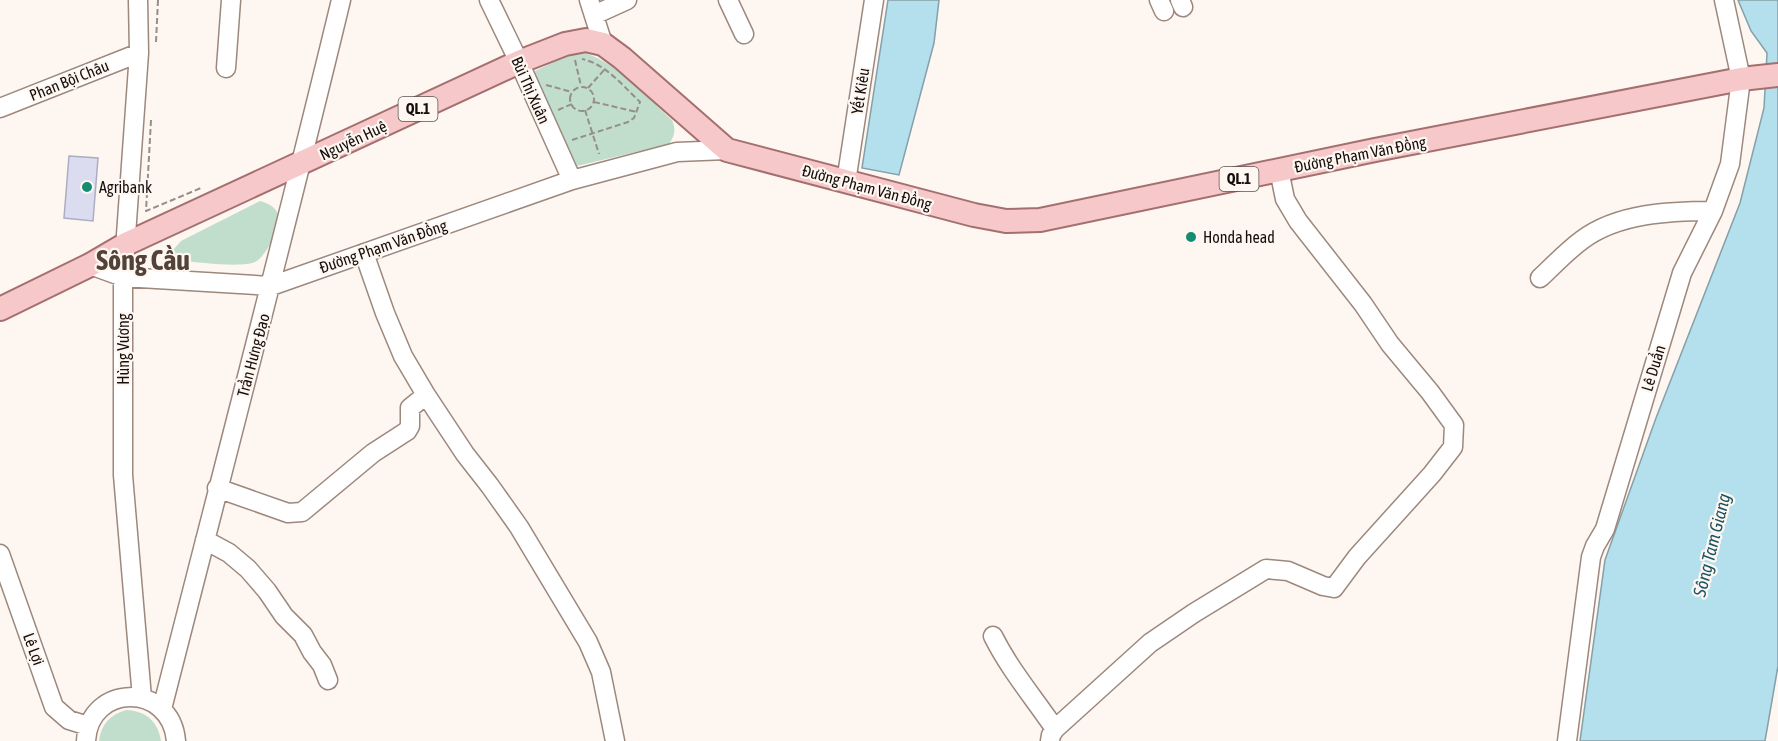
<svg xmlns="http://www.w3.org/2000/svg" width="1778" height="741" viewBox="0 0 1778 741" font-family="'Asap Condensed',sans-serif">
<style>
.green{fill:#c0decb}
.water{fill:#b4dfec;stroke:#84a0a8;stroke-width:1.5}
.building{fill:#dcdcf1;stroke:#adadc2;stroke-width:1.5}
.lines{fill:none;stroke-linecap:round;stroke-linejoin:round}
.minor-casing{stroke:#9c887d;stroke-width:21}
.major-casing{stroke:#a4706f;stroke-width:26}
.path{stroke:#958e89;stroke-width:2;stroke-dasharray:6 3;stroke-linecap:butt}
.minor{stroke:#fff;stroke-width:18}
.major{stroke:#f7c8c9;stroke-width:22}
.poi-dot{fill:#158c6f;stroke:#fef6f1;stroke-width:2}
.labels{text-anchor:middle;stroke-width:4.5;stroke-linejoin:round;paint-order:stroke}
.shield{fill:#fef6f1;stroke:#5b544f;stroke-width:1.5}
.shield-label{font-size:15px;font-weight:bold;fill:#150e0a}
.street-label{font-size:16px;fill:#150e0a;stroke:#fef6f1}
.poi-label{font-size:16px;fill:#150e0a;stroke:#fef6f1;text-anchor:start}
.water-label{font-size:18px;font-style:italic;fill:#1a5463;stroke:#fef6f1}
.town-label{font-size:28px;font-weight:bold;fill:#534238;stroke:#fef6f1}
</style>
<rect width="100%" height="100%" fill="#fef6f1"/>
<path class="green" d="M585,53C620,65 645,96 672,120C676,130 675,135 669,144L577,166L533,72L568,55Z
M260,201C267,203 275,206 278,214C282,225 266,257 255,262C241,268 198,262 181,261L173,256L174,249L181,241Z
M126,710C146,711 158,721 161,741H99C101,724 110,715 126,710Z"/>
<path class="water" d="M888,0H939L934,43L899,175L862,168Z
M1738,0H1778V666L1765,741H1580L1605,560L1656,418L1740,203L1764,108L1767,53L1751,31Z"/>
<path class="building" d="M69,156L98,158L93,221L64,218Z"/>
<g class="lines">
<defs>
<path id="minor" d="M138,0L139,53L123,277V475L142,698
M489,0L519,62L572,180
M589,0L603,44
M728,0L744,34
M1159,0L1164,11
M1180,0L1183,7
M594,15L627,0
M226,68L231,0
M0,108L139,53
M846,182L874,0
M364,253L385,313L403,356L426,395L465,454L490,486L519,527L588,642L601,672L615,741
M90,265L123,277L271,286L572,180L677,152L727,150
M1540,278C1554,265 1567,251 1582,240C1618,213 1670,211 1713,211
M217,488L288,513L302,512L373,453L407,431L410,426V408L426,395
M205,540L229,553L248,569L267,591L284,616L303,635L312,652L322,665L328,680
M0,554L54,707L69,720L88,726
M993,636C1010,670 1034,698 1055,729
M162,709C222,473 284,237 341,0
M86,741C89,683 171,682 176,741
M1050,741L1051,735L1055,729L1150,643L1194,613L1266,569L1288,571L1323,586L1334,588L1357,557L1432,474L1453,447L1454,425L1430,392L1390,344L1363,304L1298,221L1285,199L1279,170
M1567,741L1591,557L1595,546L1605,529L1682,273L1713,211L1730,164L1741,79L1724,0"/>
<path id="major" d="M0,309L90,265L126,244L519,62L565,44L586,40L603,44L622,58L727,150L974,215L1006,221L1040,220L1375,150L1741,79L1778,75"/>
</defs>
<use href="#minor" class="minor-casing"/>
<use href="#major" class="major-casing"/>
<path class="path" d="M156,42L158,0
M575,60L581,86
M546,85L572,92
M570 99a12 12 0 1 1 24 0a12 12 0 1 1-24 0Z
M588,88L604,70
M594,102L637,112
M558,110L572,104
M585,110L599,154
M151,120L146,211L201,188
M572,140L628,122L634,118L640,102C623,86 606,64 582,59"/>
<use href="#minor" class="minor"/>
<use href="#major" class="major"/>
</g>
<g class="poi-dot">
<circle cx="87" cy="187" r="6"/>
<circle cx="1191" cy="237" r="6"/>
</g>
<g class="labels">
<g class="shield">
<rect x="398.5" y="97" width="39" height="24" rx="4.5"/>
<rect x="1219.5" y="167" width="39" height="24" rx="4.5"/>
</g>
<g class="shield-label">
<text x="418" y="114">QL.1</text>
<text x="1239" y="184">QL.1</text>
</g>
<g class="street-label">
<text transform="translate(69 80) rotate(-22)" y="6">Phan Bội Châu</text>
<text transform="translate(531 90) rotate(66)" y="6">Bùi Thị Xuân</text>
<text transform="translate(860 91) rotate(-81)" y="6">Yết Kiêu</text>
<text transform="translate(353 140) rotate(-25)" y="6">Nguyễn Huệ</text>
<text transform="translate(1360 154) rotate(-11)" y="6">Đường Phạm Văn Đồng</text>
<text transform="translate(867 187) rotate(15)" y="6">Đường Phạm Văn Đồng</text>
<text transform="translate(383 246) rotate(-19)" y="6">Đường Phạm Văn Đồng</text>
<text transform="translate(123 349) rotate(-90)" y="6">Hùng Vương</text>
<text transform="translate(253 355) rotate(-75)" y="6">Trần Hưng Đạo</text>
<text transform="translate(1653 368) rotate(-73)" y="6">Lê Duẩn</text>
<text transform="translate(34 649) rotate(70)" y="6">Lê Lợi</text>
</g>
<g class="poi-label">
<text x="99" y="193">Agribank</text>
<text x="1203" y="243">Honda head</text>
</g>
<g class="water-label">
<text transform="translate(1712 545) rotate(-76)" y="6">Sông Tam Giang</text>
</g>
<g class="town-label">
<text x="143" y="270">Sông Cầu</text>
</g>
</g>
</svg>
